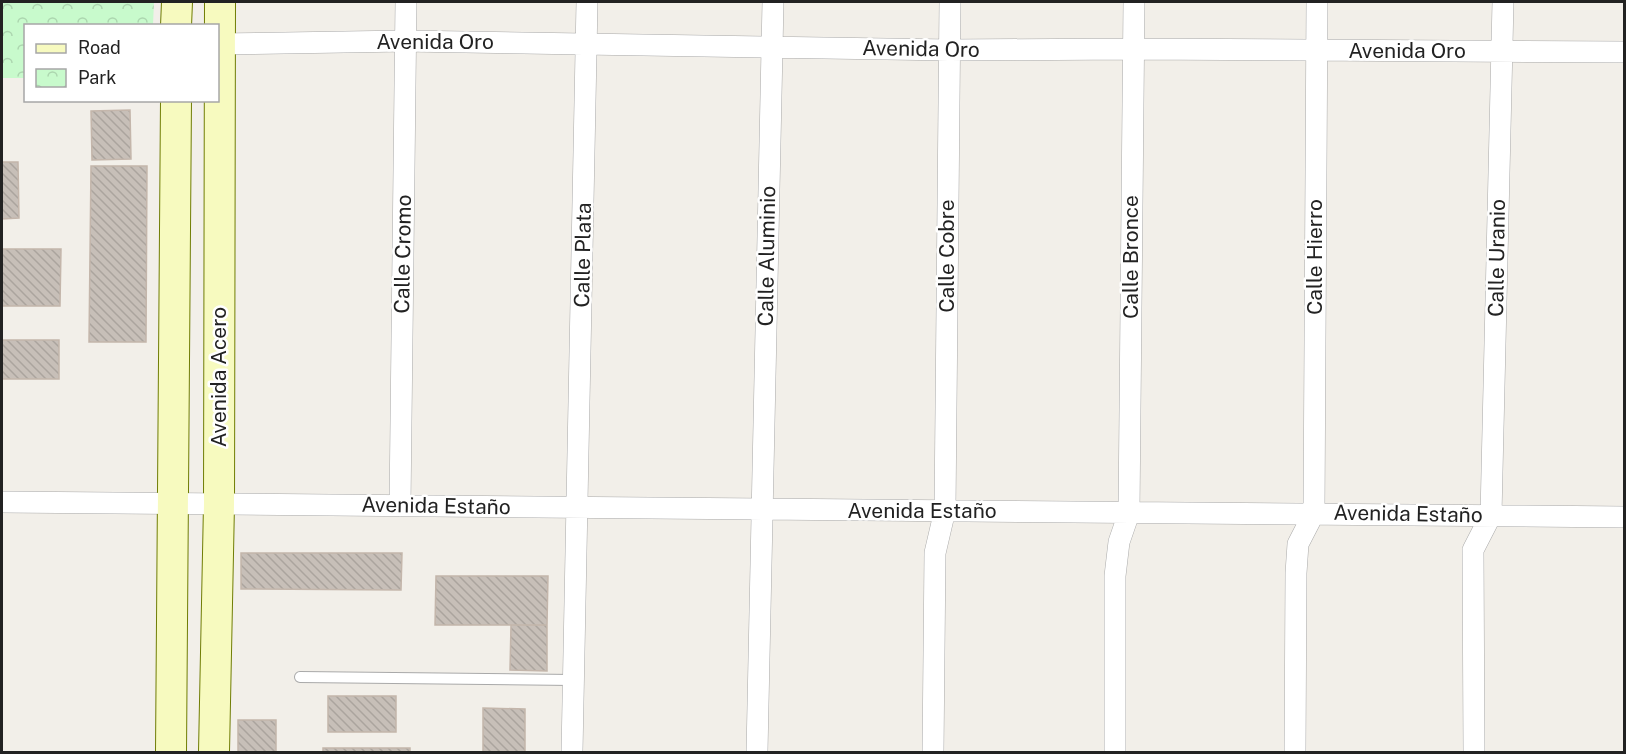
<svg xmlns="http://www.w3.org/2000/svg" width="1626" height="754" viewBox="0 0 1626 754" font-family="'Public Sans',sans-serif">
<style>
.park{fill:url(#park-crowns)}
.building{fill:url(#building-back-hatch);stroke:#c4b6ab;stroke-width:1.5}
.lines{fill:none;stroke-linecap:round;stroke-linejoin:round}
.lane-casing{stroke:#a9a9a9;stroke-width:12}
.street-casing{stroke:#a9a9a9;stroke-width:22}
.secondary-casing{stroke:#707d05;stroke-width:32}
.lane{stroke:#fff;stroke-width:10}
.street{stroke:#fff;stroke-width:21}
.secondary{stroke:#f7fabf;stroke-width:30}
.labels{text-anchor:middle;stroke-width:5;stroke-linejoin:round;paint-order:stroke}
.street-label{font-size:21px;fill:#222;stroke:#fff}
</style>
<defs>
<pattern id="park-crowns" width="20" height="18" patternUnits="userSpaceOnUse" patternTransform="scale(1.5)"><rect width="20" height="18" fill="#c8facc"/><path d="M2 6a3 3 0 1 1 6 0M12 15a3 3 0 1 1 6 0" fill="none" stroke="#acd6af"/></pattern>
<pattern id="building-back-hatch" width="6" height="6" patternUnits="userSpaceOnUse" patternTransform="scale(1.5)"><rect width="6" height="6" fill="#c7bfb8"/><path d="M-1 5l2 2M0 0l6 6M5-1l2 2" fill="none" stroke="#aba49e"/></pattern>
</defs>
<rect width="100%" height="100%" fill="#f2efe9"/>
<path class="park" d="M2,2H154L153,25L26,26L25,78H2Z"/>
<path class="building" d="M130,110L131,159L92,160L91,111Z
M2,162H18L19,218L2,219Z
M91,166H147L146,342H89Z
M2,249H61L60,306H2Z
M2,340H59V379H2Z
M241,553H402L401,590L241,589Z
M436,576H548L547,625H435Z
M511,625H547V671L510,670Z
M328,696H396V732H328Z
M483,708L525,709V752H483Z
M238,720H276V752H238Z
M323,748H410V752H323Z"/>
<g class="lines">
<defs>
<path id="lane" d="M300,677L573,680"/>
<path id="street" d="M218,44L405,41L949,50L1132,49L1624,52
M2,502L1624,517
M400,506L406,2
M572,752L587,2
M757,752L773,2
M933,752L935,553L945,510L950,2
M1115,752V576L1119,542L1129,513L1134,2
M1295,752L1296,573L1298,544L1314,513L1317,2
M1474,752L1473,550L1491,515L1503,2"/>
<path id="secondary" d="M176,26L177,2
M171,752L176,100
M214,752L219,504L220,2"/>
</defs>
<use href="#lane" class="lane-casing"/>
<use href="#street" class="street-casing"/>
<use href="#secondary" class="secondary-casing"/>
<use href="#lane" class="lane"/>
<use href="#street" class="street"/>
<use href="#secondary" class="secondary"/>
</g>
<g class="labels">
<g class="street-label">
<text x="435" y="49">Avenida Oro</text>
<text transform="translate(921 49) rotate(1)" y="7">Avenida Oro</text>
<text x="1407" y="58">Avenida Oro</text>
<text transform="translate(403 254) rotate(-89)" y="7">Calle Cromo</text>
<text transform="translate(583 255) rotate(-89)" y="7">Calle Plata</text>
<text transform="translate(767 256) rotate(-89)" y="7">Calle Aluminio</text>
<text transform="translate(947 256) rotate(-90)" y="7">Calle Cobre</text>
<text transform="translate(1131 257) rotate(-90)" y="7">Calle Bronce</text>
<text transform="translate(1315 257) rotate(-90)" y="7">Calle Hierro</text>
<text transform="translate(1497 258) rotate(-89)" y="7">Calle Uranio</text>
<text transform="translate(219 377) rotate(-90)" y="7">Avenida Acero</text>
<text transform="translate(436 506) rotate(1)" y="7">Avenida Estaño</text>
<text x="922" y="518">Avenida Estaño</text>
<text transform="translate(1408 514) rotate(1)" y="7">Avenida Estaño</text>
</g>
</g>
<rect width="1626" height="754" fill="none" stroke="#222222" stroke-width="6"/>
<rect x="24" y="24" width="195" height="78" fill="#ffffff" stroke="#a7a7a7" stroke-width="1.5"/>
<rect x="36" y="44" width="30" height="9" fill="#f7fabf" stroke="#a7a7a7" stroke-width="1.5"/>
<text x="78" y="54" font-size="18" fill="#222222">Road</text>
<rect x="36" y="69" width="30" height="18" fill="url(#park-crowns)" stroke="#a7a7a7" stroke-width="1.5"/>
<text x="78" y="84" font-size="18" fill="#222222">Park</text>
</svg>
